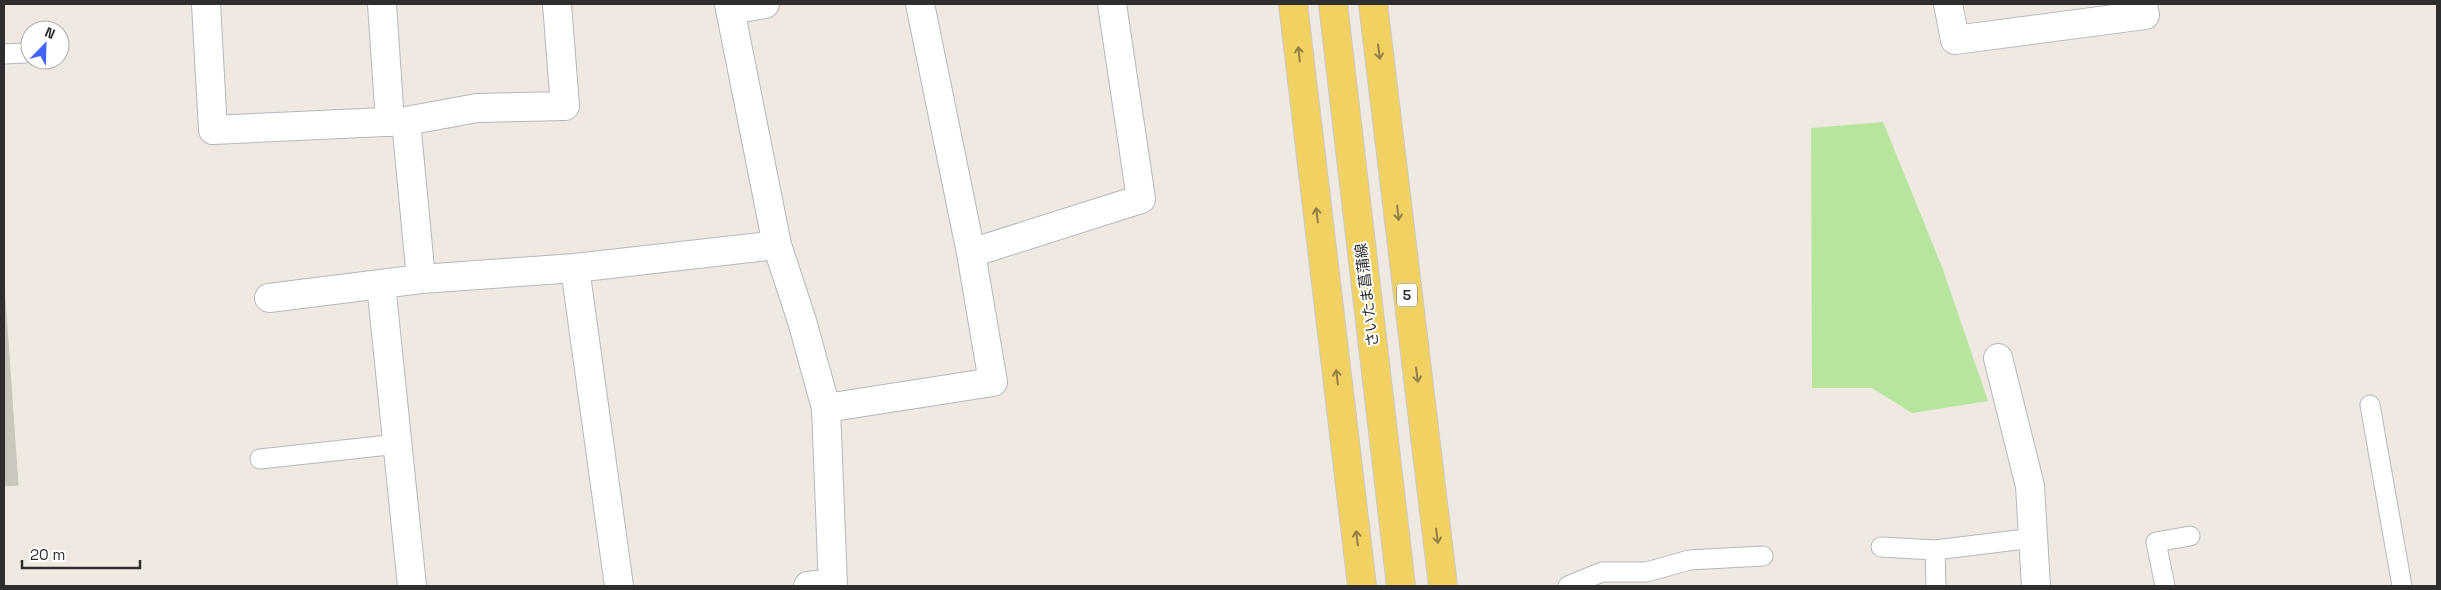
<svg xmlns="http://www.w3.org/2000/svg" width="2441" height="590" viewBox="0 0 2441 590" font-family="'Space Grotesk','Noto Sans JP',sans-serif">
<style>
.green{fill:#b6e59e}
.building{fill:#cbc7bf;stroke:#cbc5ba}
.lines{fill:none;stroke-linecap:round;stroke-linejoin:round}
.service-casing{stroke:#b4b7c1;stroke-width:21}
.minor-casing{stroke:#b4b7c1;stroke-width:30}
.primary-casing{stroke:#c9c9c9;stroke-width:30}
.service{stroke:#fff;stroke-width:19}
.minor{stroke:#fff;stroke-width:28}
.primary{stroke:#f2d163;stroke-width:28}
.oneway{stroke:#908048}
.labels{text-anchor:middle;stroke-width:4;stroke-linejoin:round;paint-order:stroke}
.shield{fill:#fff;stroke:#6d6d6d;stroke-width:1}
.shield-label{font-size:14px;font-weight:bold;fill:#2e2e2e}
.street-label{font-size:15px;fill:#2e2e2e;stroke:#fff}
</style>
<rect width="100%" height="100%" fill="#efe9e1"/>
<path class="green" d="M1883,122L1942,267L1988,401L1912,413L1872,388H1812L1811,128Z"/>
<path class="building" d="M4,285L18,485L4,486Z"/>
<g class="lines">
<defs>
<path id="service" d="M4,54L25,53
M2370,405L2402,586
M260,459L398,444
M1881,547L1935,550L2034,538
M1935,550L1936,586
M1568,586L1602,572H1647L1689,560L1763,556
M2165,586L2156,542L2190,536"/>
<path id="minor" d="M206,4L213,130L406,121L477,108L565,106L557,4
M382,4L390,122
M729,4L777,245L802,321L826,408L833,586
M920,4L971,253
M1948,4L1955,40L2145,15L2143,4
M730,10L765,4
M406,121L421,279
M575,268L619,586
M381,284L412,586
M269,298L421,279L575,268L777,245
M1998,358L2030,486L2036,586
M826,408L993,382L971,253L1141,199L1112,4
M808,586L832,583"/>
<path id="primary" d="M1293,4L1362,586
M1333,4L1401,586
M1373,4L1443,586"/>
</defs>
<use href="#service" class="service-casing"/>
<use href="#minor" class="minor-casing"/>
<use href="#primary" class="primary-casing"/>
<use href="#service" class="service"/>
<use href="#minor" class="minor"/>
<use href="#primary" class="primary"/>
</g>
<defs><path id="oneway-shaft" d="M-6 0H5M1.5-3L5.5 0L1.5 3" fill="none" stroke-width="1.6" stroke-linecap="round" stroke-linejoin="round" transform="scale(1.25)"/></defs>
<g class="oneway">
<use href="#oneway-shaft" transform="translate(1379 52) rotate(83)"/>
<use href="#oneway-shaft" transform="translate(1299 54) rotate(-96)"/>
<use href="#oneway-shaft" transform="translate(1398 213) rotate(84)"/>
<use href="#oneway-shaft" transform="translate(1317 215) rotate(-97)"/>
<use href="#oneway-shaft" transform="translate(1417 375) rotate(83)"/>
<use href="#oneway-shaft" transform="translate(1337 377) rotate(-97)"/>
<use href="#oneway-shaft" transform="translate(1437 536) rotate(83)"/>
<use href="#oneway-shaft" transform="translate(1357 538) rotate(-97)"/>
</g>
<g class="labels">
<rect class="shield" x="1397" y="283.5" width="20" height="23" rx="4"/>
<g class="shield-label">
<text x="1407" y="300">5</text>
</g>
<g class="street-label">
<text transform="translate(1367 295) rotate(-97)" y="5">さいたま菖蒲線</text>
</g>
</g>
<rect width="2441" height="590" fill="none" stroke="#2e2e2e" stroke-width="10"/>
<g transform="translate(45 45) rotate(23)"><circle r="24" fill="#ffffff" stroke="#ababab"/>
<path d="M0-4L9 19L0 12L-9 19Z" fill="#4264fb"/>
<text y="-8" font-size="14" font-weight="bold" text-anchor="middle" fill="#2e2e2e">N</text>
</g>
<path d="M22 560v8h118v-8" fill="none" stroke="#2e2e2e" stroke-width="2.5"/>
<text x="30" y="560" font-size="15" fill="#2e2e2e" stroke="#ffffff" stroke-width="4" paint-order="stroke">20 m</text>
</svg>
